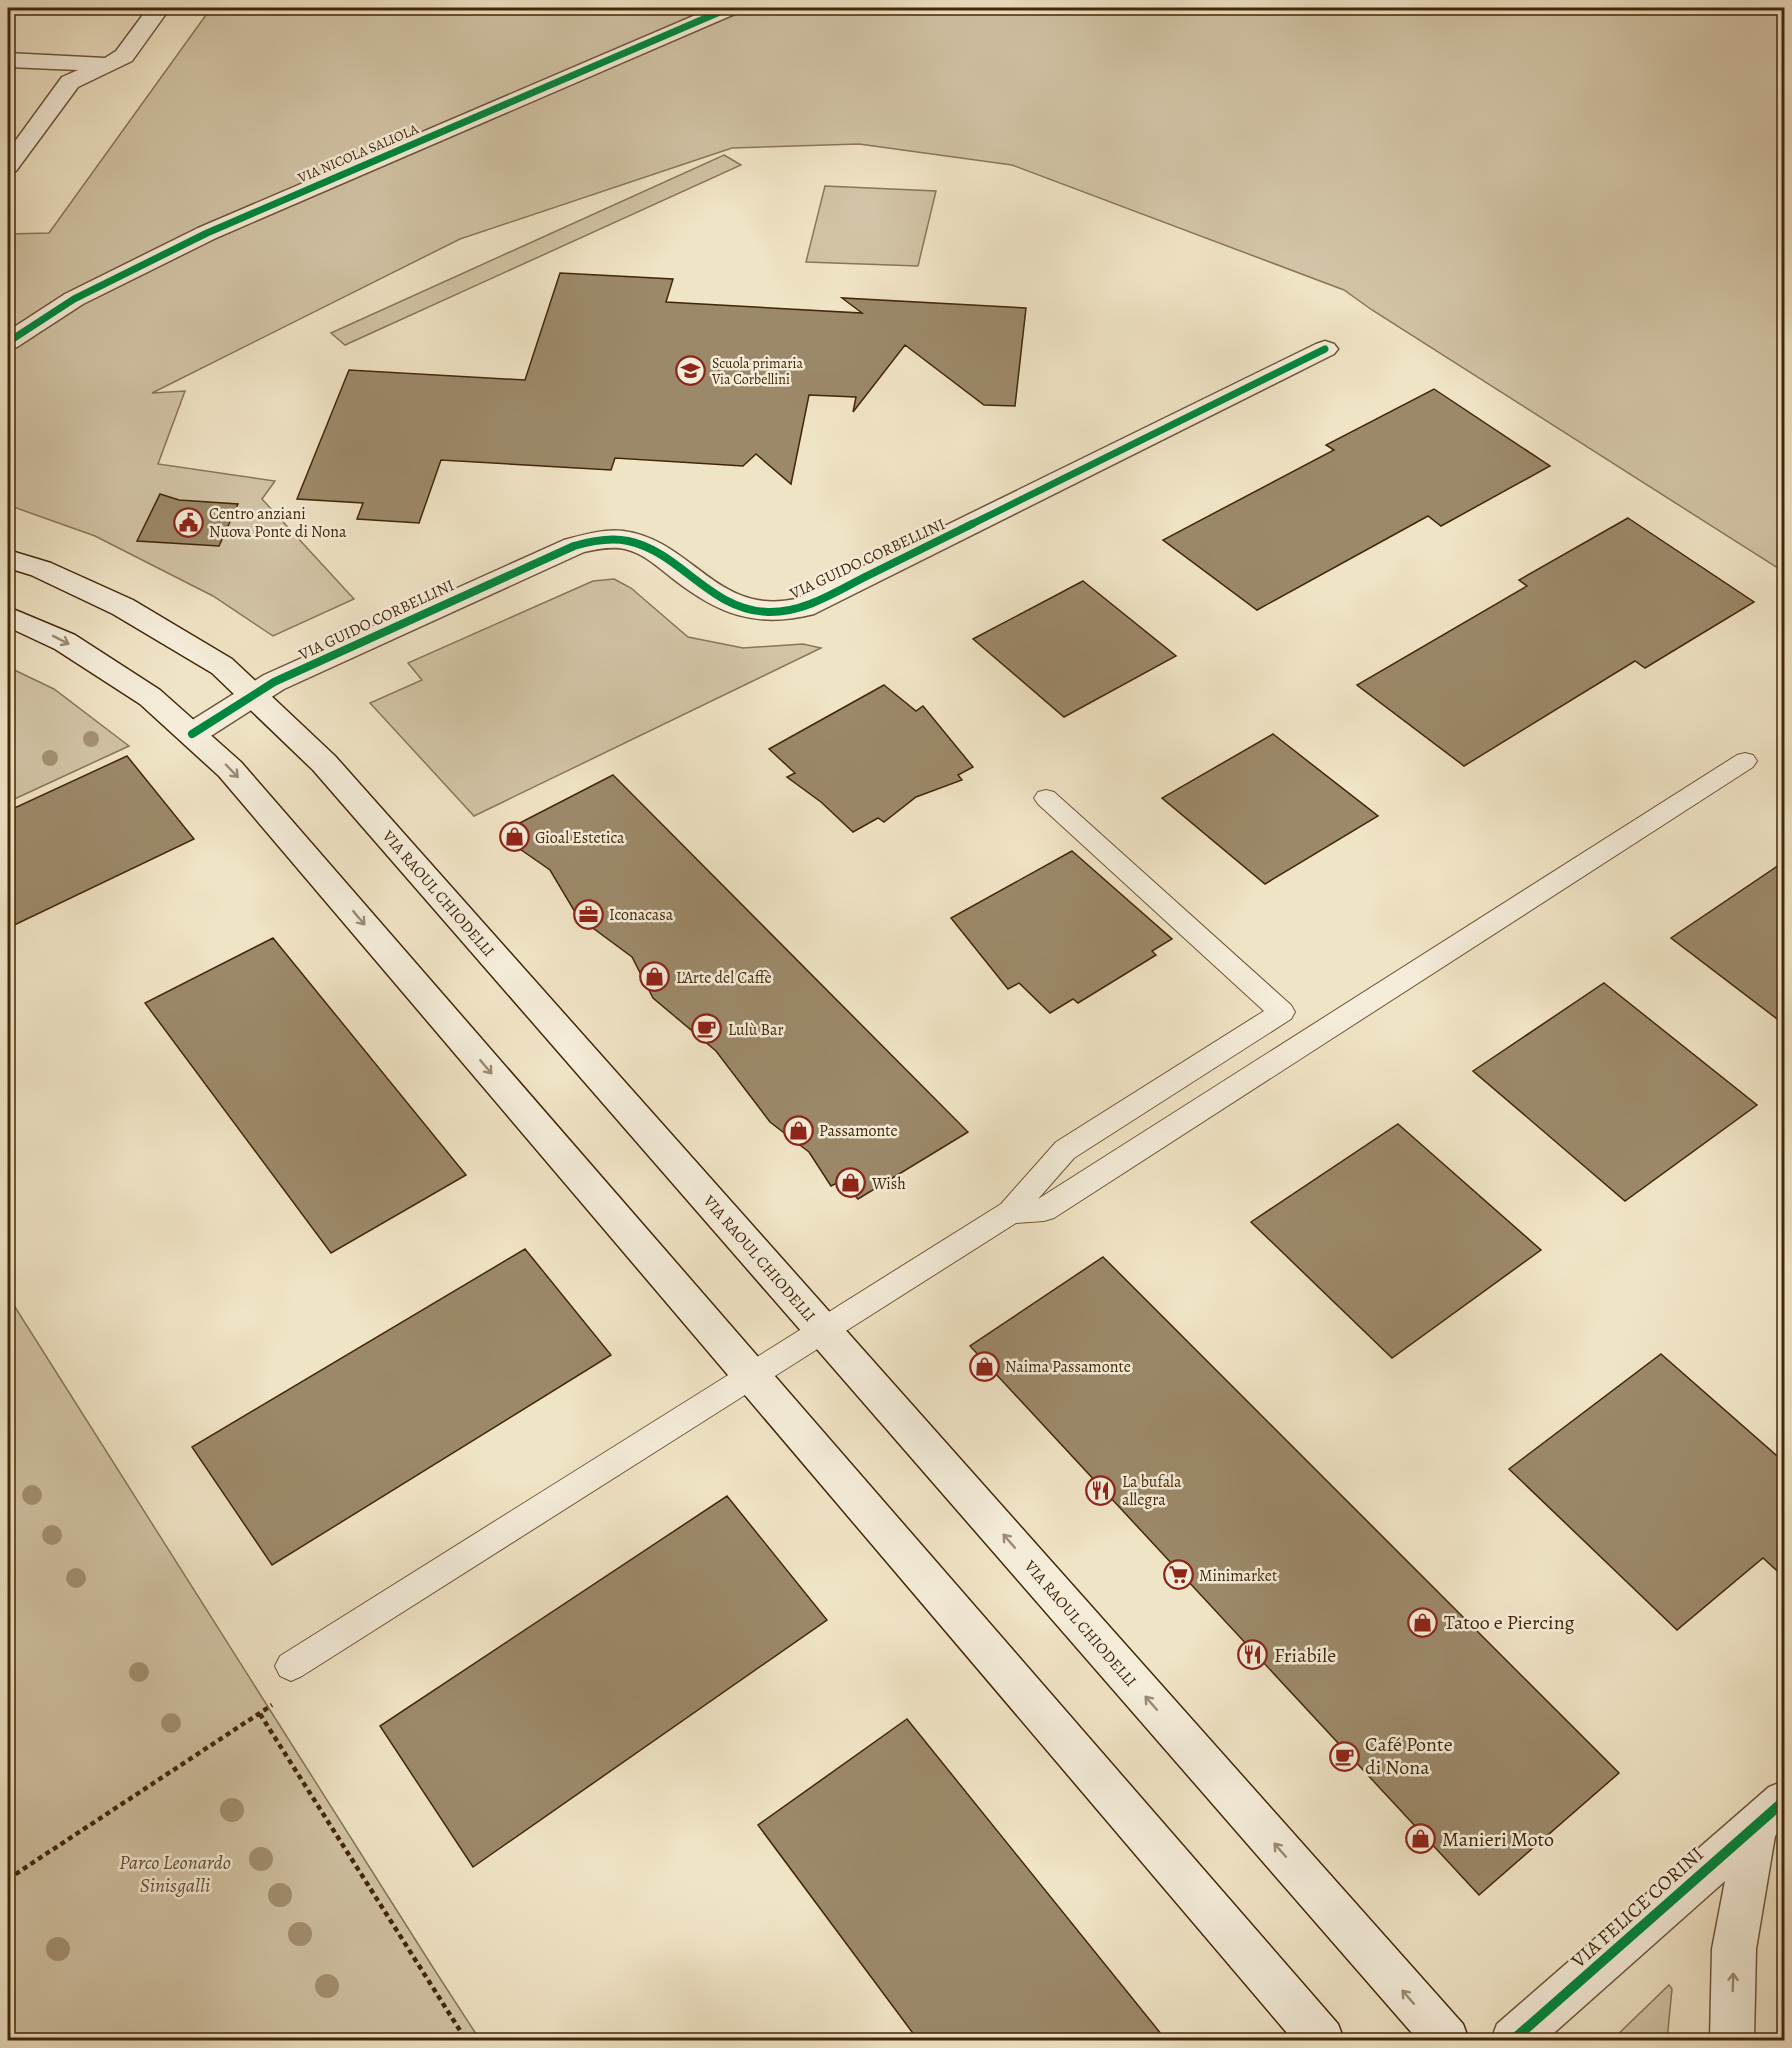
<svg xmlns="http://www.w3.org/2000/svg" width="1792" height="2048" viewBox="0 0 1792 2048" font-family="Alegreya,serif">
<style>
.green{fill:#d2c4a6;stroke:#8a7656;stroke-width:1.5}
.building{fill:#9c896a;stroke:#422707;stroke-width:1.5}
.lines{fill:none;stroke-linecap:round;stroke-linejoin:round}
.lane-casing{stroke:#6e5637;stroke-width:2}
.street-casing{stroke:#6e5637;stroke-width:3}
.secondary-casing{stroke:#422707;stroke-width:3}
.path{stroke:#422707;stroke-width:4.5;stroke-dasharray:5 4;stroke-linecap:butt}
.lane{fill:#f5edda;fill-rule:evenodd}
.street{fill:#f5edda;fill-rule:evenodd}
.secondary{fill:#f5edda;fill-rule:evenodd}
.cycleway-far2-casing{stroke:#f5edda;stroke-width:10}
.cycleway-far1-casing{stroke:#f5edda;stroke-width:12}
.cycleway-casing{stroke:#f5edda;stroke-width:14}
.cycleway-far2{stroke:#00873e;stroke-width:7}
.cycleway-far1{stroke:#00873e;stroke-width:8}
.cycleway{stroke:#00873e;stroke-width:10}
.tree{fill:#a49273}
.oneway{stroke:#9c8a70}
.labels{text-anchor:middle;stroke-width:5;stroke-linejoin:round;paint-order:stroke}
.far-street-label{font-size:14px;fill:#422707;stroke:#f5edda}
.far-poi-label{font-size:14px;fill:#422707;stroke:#f5edda;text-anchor:start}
.poi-label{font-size:16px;fill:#422707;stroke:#f5edda;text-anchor:start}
.street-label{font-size:16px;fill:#422707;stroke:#f5edda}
.near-poi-label{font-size:20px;fill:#422707;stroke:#f5edda;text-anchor:start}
.near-park-label{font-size:20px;font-style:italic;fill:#664e2f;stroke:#f5edda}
.near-street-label{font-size:20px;fill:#422707;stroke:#f5edda}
</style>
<rect width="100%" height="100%" fill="#f0e4c6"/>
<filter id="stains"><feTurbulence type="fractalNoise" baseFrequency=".00333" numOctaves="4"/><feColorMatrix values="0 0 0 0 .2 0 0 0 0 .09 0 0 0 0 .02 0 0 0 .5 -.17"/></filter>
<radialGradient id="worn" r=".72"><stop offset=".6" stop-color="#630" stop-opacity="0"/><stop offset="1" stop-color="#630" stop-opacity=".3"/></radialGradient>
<path class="green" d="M211,8H1784V572L1372,310L1344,290L1012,165L859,144L732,148L460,239L152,393L185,391L158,464L275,481L262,499L354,599L273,636L213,596L95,536L8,505V234L49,233Z
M724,155L741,165L345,345L331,333Z
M825,186L936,191L918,266L806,262Z
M614,579L631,588L688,637L743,648L803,644L821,648L474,816L370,703L422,680L408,663L593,581Z
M8,667L54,689L129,746L8,802Z
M8,1296L432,1966L480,2040H8Z
M1669,1985L1672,1989L1667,2040H1612Z"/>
<path class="building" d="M560,273L673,279L666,302L862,313L842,298L1026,308L1015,406L984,405L905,345L853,412L856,397L809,395L791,484L756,454L743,466L615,458L611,470L441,460L419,523L357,519L363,503L297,499L349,370L525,380Z
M1434,389L1550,466L1441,526L1428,516L1257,610L1163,540L1334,450L1326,445Z
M160,494L179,500L238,504L219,546L137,541Z
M1628,518L1754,602L1645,668L1635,661L1464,766L1357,685L1527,586L1519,580Z
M1083,581L1176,656L1064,717L973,639Z
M884,685L916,711L923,706L973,767L958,775L962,780L916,797L884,822L878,818L853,832L821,802L787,777L795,773L769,749Z
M1273,734L1378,816L1265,884L1162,798Z
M127,756L194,839L8,928V811Z
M613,775L968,1132L858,1199L841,1181L831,1186L809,1152L770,1122L716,1051L653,998L632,957L578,917L550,870L517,847L525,844L510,828Z
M1072,851L1172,939L1152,951L1156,955L1078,1003L1073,999L1050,1013L1019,983L1008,989L951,918Z
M1785,861V1025L1671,938Z
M273,938L466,1175L331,1253L145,1003Z
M1604,983L1757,1105L1625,1201L1473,1071Z
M1398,1124L1541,1250L1392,1358L1251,1222Z
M525,1249L611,1355L272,1565L192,1447Z
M1103,1257L1619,1773L1479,1895L970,1346Z
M1661,1354L1785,1463V1578L1763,1558L1677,1630L1509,1469Z
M727,1496L827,1620L473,1867L380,1726Z
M907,1719L1166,2040H918L758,1825Z"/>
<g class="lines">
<defs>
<path id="lane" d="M1745,753L1753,755L1757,761L1753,767L1054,1218L1044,1221L1016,1223L302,1676L291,1681L280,1676L275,1666L280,1656L1001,1204L1056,1142L1264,1011L1038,804L1034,798L1038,792L1046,790L1054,792L1291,1005L1295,1012L1291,1019L1074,1158L1038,1199L1737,755Z"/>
<path id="street" d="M148,8H170L132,61L78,87L16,171L8,173V151L62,77L78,70L8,67V53L105,58L116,51Z
M712,8H740L737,13L216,238L83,304L17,347L8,349V331L65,294L198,228Z
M1325,341L1334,344L1338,349L1334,354L814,614C756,629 718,614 672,578C658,567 643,553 625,549C612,546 597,549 584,552L284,689L203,741L192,744L181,741L177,734L181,727L264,675L564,540C583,535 603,529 623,531C693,540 716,616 796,599L1316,344Z
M1784,1781V1828L1775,1836L1756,1949L1754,2040H1710L1712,1949L1725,1881L1546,2040H1491L1497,2024L1769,1787Z"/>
<path id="secondary" d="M8,550L51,563L133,600L232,659L335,756L1463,2024L1469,2040H1418L313,770L212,673L113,614L31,575L8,568Z
M8,607L75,635L160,690L241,762L1338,2024L1344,2040H1293L219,776L140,704L55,649L8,627Z"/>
</defs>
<use href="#lane" class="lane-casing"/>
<use href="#street" class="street-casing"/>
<use href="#secondary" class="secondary-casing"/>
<path class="path" d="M260,1714L466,2040
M8,1879L272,1705"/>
<use href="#lane" class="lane"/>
<use href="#street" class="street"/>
<use href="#secondary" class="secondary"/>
<defs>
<path id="cycleway-far2" d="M8,342L74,299L207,233L729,8
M968,526L1325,349"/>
<path id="cycleway-far1" d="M192,734L274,682L574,546C591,541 610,537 628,541C681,552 709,610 768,612C805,613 838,590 869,575C903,558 937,541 972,524"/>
<path id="cycleway" d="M1513,2040L1784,1801"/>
</defs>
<use href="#cycleway-far2" class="cycleway-far2-casing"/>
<use href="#cycleway-far1" class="cycleway-far1-casing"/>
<use href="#cycleway" class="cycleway-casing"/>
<use href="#cycleway-far2" class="cycleway-far2"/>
<use href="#cycleway-far1" class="cycleway-far1"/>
<use href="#cycleway" class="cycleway"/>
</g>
<g class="tree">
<circle cx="91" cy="739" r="8"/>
<circle cx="50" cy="758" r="8"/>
<circle cx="32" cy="1495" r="10"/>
<circle cx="52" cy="1535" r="10"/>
<circle cx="76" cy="1578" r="10"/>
<circle cx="139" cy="1672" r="10"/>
<circle cx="171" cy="1723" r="10"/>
<circle cx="232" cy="1810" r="12"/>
<circle cx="261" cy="1859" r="12"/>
<circle cx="280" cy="1895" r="12"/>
<circle cx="300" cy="1934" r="12"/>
<circle cx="58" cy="1949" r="12"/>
<circle cx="327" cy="1986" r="12"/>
</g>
<defs><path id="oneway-shaft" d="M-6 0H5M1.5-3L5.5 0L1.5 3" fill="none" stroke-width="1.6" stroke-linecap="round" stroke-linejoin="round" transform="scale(1.5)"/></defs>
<g class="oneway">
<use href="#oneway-shaft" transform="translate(61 640) rotate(27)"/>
<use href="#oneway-shaft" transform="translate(232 771) rotate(46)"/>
<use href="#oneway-shaft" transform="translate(359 918) rotate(50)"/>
<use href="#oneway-shaft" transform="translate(486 1067) rotate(50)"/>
<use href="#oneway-shaft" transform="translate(1009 1541) rotate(-131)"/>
<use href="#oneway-shaft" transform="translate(1151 1703) rotate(-131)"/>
<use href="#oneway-shaft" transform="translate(1280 1850) rotate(-131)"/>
<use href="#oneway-shaft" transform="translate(1733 1982) rotate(-88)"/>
<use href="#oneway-shaft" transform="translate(1408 1997) rotate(-131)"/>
</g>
<defs>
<symbol id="school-ring" viewBox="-11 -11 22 22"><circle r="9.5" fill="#f5edda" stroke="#8f2418" stroke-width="1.5"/><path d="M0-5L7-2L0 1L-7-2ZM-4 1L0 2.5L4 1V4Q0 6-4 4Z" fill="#8f2418"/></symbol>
<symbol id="civic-ring" viewBox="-11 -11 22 22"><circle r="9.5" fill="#f5edda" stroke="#8f2418" stroke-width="1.5"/><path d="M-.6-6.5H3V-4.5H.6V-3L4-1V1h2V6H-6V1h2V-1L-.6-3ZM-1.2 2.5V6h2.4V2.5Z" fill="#8f2418"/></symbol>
<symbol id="shop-ring" viewBox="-11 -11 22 22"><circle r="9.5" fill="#f5edda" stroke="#8f2418" stroke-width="1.5"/><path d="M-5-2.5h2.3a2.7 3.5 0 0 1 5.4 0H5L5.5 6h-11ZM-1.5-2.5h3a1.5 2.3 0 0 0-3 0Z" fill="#8f2418"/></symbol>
<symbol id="office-ring" viewBox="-11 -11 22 22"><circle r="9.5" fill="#f5edda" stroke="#8f2418" stroke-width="1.5"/><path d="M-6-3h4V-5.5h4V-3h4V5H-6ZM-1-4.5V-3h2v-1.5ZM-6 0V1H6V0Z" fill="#8f2418"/></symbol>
<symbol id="cafe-ring" viewBox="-11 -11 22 22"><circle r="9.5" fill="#f5edda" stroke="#8f2418" stroke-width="1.5"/><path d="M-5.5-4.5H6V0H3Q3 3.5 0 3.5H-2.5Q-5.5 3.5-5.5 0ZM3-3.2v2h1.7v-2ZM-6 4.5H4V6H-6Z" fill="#8f2418"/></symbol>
<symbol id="restaurant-ring" viewBox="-11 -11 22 22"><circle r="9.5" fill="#f5edda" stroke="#8f2418" stroke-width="1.5"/><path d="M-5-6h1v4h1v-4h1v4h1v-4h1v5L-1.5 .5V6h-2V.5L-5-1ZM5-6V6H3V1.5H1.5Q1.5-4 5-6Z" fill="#8f2418"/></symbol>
<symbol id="supermarket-ring" viewBox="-11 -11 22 22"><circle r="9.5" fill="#f5edda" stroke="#8f2418" stroke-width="1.5"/><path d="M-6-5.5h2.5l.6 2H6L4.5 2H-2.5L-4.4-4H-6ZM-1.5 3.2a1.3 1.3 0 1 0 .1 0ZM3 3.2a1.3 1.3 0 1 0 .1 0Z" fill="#8f2418"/></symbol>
</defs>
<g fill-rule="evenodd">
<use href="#school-ring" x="674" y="354" width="33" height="33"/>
<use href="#civic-ring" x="172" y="506" width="33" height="33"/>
<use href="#shop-ring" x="498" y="820" width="33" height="33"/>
<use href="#office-ring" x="572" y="898" width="33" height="33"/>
<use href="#shop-ring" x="638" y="960" width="33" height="33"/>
<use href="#cafe-ring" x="690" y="1012" width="33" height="33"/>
<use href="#shop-ring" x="782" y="1114" width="33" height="33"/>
<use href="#shop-ring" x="834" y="1166" width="33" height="33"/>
<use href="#shop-ring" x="968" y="1350" width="33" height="33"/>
<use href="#restaurant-ring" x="1084" y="1474" width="33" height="33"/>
<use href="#supermarket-ring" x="1162" y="1558" width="33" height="33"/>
<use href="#shop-ring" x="1406" y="1606" width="33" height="33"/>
<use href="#restaurant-ring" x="1236" y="1638" width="33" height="33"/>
<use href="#cafe-ring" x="1328" y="1740" width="33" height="33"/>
<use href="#shop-ring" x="1404" y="1822" width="33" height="33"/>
</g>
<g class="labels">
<g class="far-street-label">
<text transform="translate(358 153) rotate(-23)" y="5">VIA NICOLA SALIOLA</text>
</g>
<g class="far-poi-label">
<text x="712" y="368">Scuola primaria<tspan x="712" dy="16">Via Corbellini</tspan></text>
</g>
<g class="poi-label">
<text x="209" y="519">Centro anziani<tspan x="209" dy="18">Nuova Ponte di Nona</tspan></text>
<text x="535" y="843">Gioal Estetica</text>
<text x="609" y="920">Iconacasa</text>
<text x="676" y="983">L’Arte del Caffè</text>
<text x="728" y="1035">Lulù Bar</text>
<text x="819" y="1136">Passamonte</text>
<text x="872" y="1189">Wish</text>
<text x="1005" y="1372">Naima Passamonte</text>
<text x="1122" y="1487">La bufala<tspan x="1122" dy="18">allegra</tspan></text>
<text x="1199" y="1581">Minimarket</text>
</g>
<g class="street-label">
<text transform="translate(867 558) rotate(-25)" y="6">VIA GUIDO CORBELLINI</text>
<text transform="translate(376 619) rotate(-25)" y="6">VIA GUIDO CORBELLINI</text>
<text transform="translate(439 893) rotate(49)" y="6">VIA RAOUL CHIODELLI</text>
<text transform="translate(760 1258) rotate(49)" y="6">VIA RAOUL CHIODELLI</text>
<text transform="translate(1081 1623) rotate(49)" y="6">VIA RAOUL CHIODELLI</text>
</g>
<g class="near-poi-label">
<text x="1444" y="1629">Tatoo e Piercing</text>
<text x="1274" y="1662">Friabile</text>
<text x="1365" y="1751">Café Ponte<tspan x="1365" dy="23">di Nona</tspan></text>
<text x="1442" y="1846">Manieri Moto</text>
</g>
<g class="near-park-label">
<text x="175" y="1869">Parco Leonardo<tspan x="175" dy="23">Sinisgalli</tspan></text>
</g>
<g class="near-street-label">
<text transform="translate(1637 1907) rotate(-42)" y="7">VIA FELICE CORINI</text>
</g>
</g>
<rect width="1792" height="2048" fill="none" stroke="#f0e4c6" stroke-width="30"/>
<rect x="9" y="9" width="1774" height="2030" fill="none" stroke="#422707" stroke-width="3"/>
<rect x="15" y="15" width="1762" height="2018" fill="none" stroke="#422707" stroke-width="1.5"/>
<rect width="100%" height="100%" filter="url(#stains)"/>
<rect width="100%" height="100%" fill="url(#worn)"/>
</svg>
